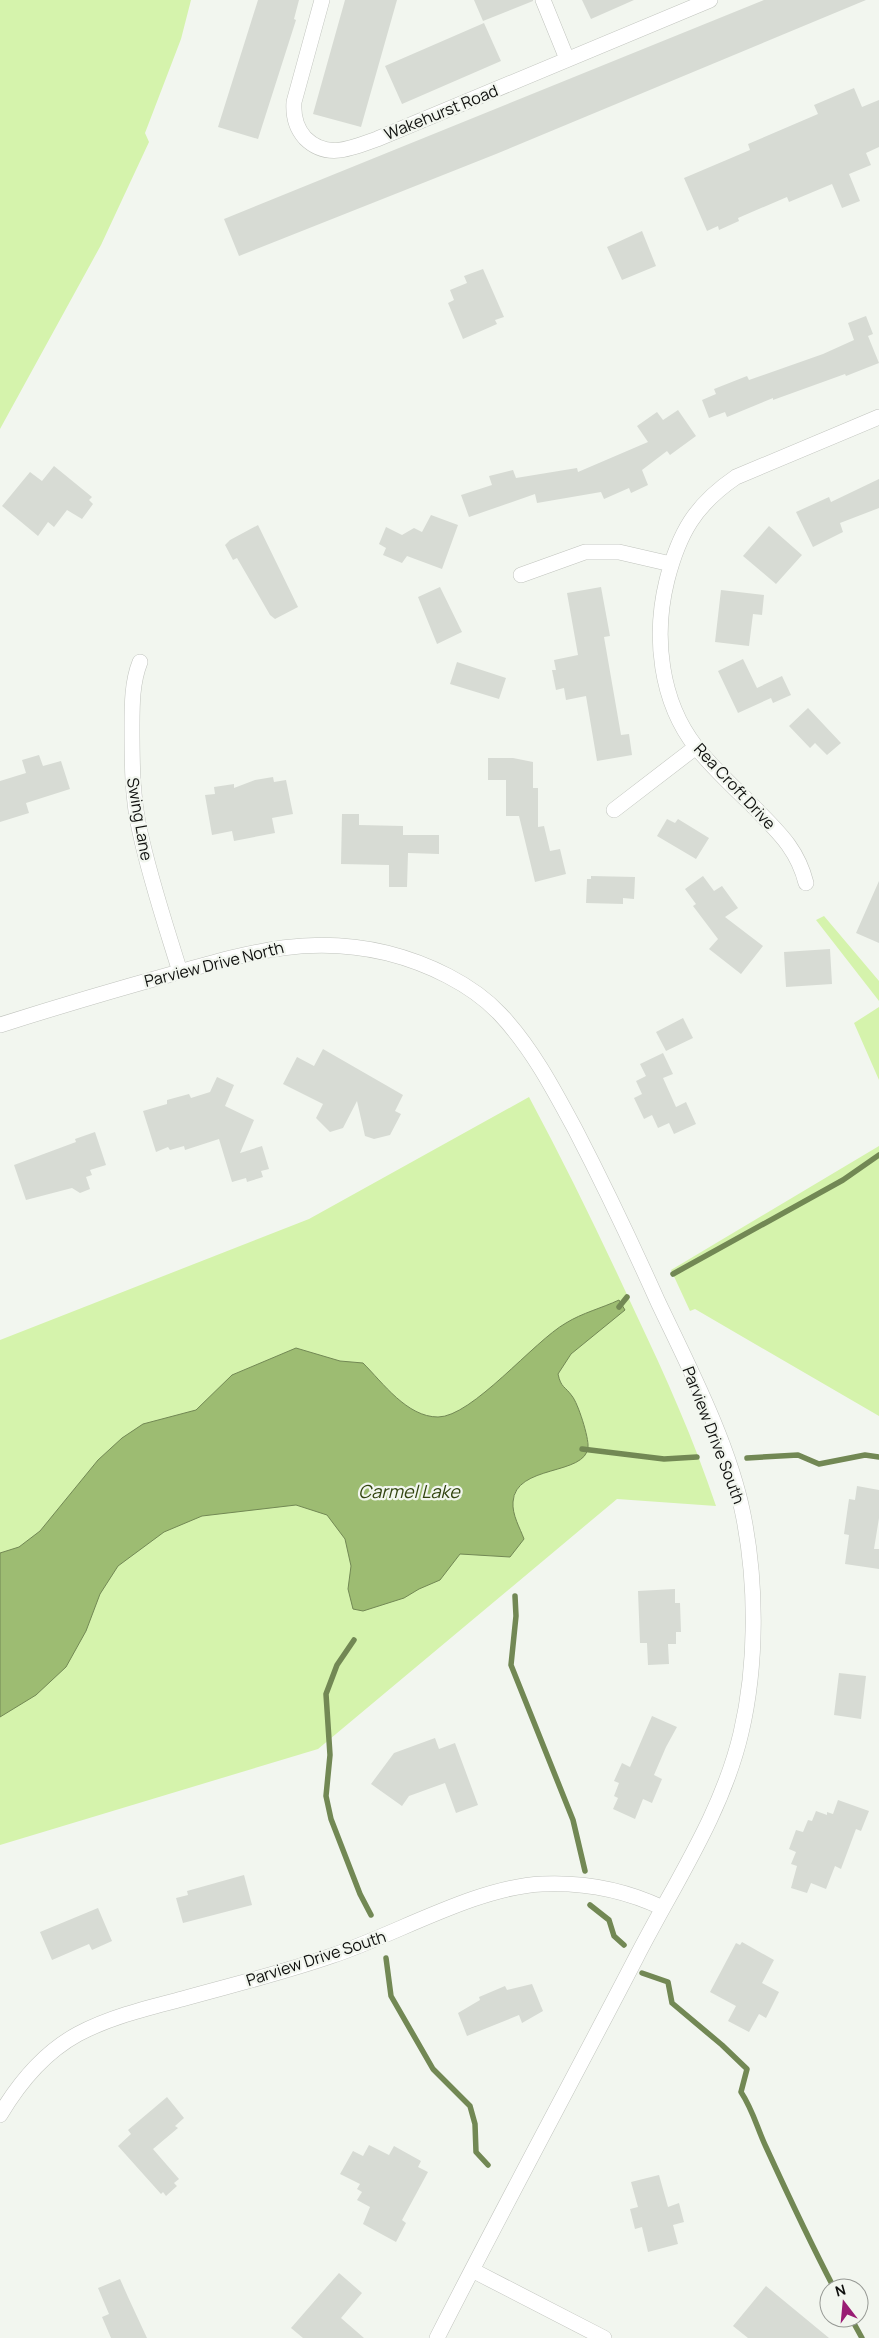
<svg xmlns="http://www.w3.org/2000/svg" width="879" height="2338" viewBox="0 0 879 2338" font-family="Manrope,sans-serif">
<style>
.green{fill:#d5f3ac}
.water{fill:#9dbc72;stroke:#728854}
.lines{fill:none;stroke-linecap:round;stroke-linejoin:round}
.stream{stroke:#728854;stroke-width:5.5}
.building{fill:#d7dbd4}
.minor-casing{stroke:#c1c4be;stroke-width:16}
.minor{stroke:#fff;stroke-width:15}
.labels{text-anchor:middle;stroke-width:4.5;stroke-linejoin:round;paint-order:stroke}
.street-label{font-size:16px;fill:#0f100e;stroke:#f2f6ef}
.water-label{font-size:18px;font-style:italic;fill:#324510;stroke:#f2f6ef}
</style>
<rect width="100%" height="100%" fill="#f2f6ef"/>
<path class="green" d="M0,0H191L181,39L145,133L149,142L101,245L0,429Z
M824,916L879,981V1001L816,920Z
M879,1007V1080L854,1023Z
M529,1097C567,1168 602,1240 636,1314C666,1377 694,1440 716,1506L617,1499L318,1749L0,1845V1340L309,1219Z
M879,1146V1416L695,1309L690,1311L671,1270Z"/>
<path class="water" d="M619,1300L625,1310L571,1354L558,1374C561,1388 565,1386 572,1396C578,1403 589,1438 588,1447C586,1476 515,1464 513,1502C512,1515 520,1528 524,1539L510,1557L460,1554L440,1580L419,1589L404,1598L363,1611L353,1609L348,1589L351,1566L345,1539L327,1515L296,1505L202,1516L164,1532L118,1566L100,1594L86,1631L66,1667L36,1695L0,1717V1553L19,1547L40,1531L98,1460L122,1438L143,1424L196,1410L232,1375L296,1348L340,1361L363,1363C383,1383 407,1417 438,1417C472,1417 534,1341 566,1323C582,1313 602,1308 619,1300Z"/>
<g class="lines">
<path class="stream" d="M673,1274L843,1180L879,1155
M619,1307L627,1297
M582,1449L664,1459L697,1457
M747,1458L798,1455L819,1464L865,1455L879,1457
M515,1596L516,1616L511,1665L573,1820L585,1871
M354,1640L337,1665L326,1694L330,1755L326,1796L331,1819L360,1894L371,1915
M590,1905L609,1920L614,1936L624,1945
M386,1958L391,1996L433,2069L470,2106L475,2124L476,2152L488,2165
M642,1973L668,1982L672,2003L722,2045L747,2069L741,2092C753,2110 757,2128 766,2147C788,2195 810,2242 834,2288
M851,2318L862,2338"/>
</g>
<path class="building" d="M258,0H299L294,19L296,20L258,139L218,127Z
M345,0H397L361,127L313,114Z
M474,0H533V1L483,21Z
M582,0H634L591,19Z
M764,0H866L496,154L239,256L224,219Z
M484,23L501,61L402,104L385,66Z
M854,88L862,107L879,100V147L866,153L871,165L849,174L860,201L842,208L832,184L789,202L787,197L738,218L739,221L719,230L718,226L707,231L684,178L750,150L748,144L818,114L814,105Z
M642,231L656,266L622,280L607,247Z
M483,269L504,317L495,320L497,324L463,339L448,303L454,300L450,290L467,283L464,276Z
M866,316L873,334L868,336L879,363L846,376L845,374L773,400V398L727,417L725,412L709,418L702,400L716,394L714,389L747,376L749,380L823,354L854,340L848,323Z
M678,410L696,436L670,455L667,451L642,470L648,485L631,493L629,488L604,499L601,492L537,503L535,494L469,517L461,495L492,485L489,476L513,470L516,478L577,468L578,472L648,442L637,426L657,412L663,420Z
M54,466L92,497L89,500L93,504L82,519L67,510L54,527L48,522L38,536L2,506L30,472L42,481Z
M879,479V508L840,523L843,532L813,547L796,512L829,497L831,502Z
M431,515L458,525L442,569L407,556L402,563L383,555L386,548L379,544L386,527L402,535L414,528L422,532Z
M258,525L298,607L275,619L270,615L237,558L233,560L225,545L230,540Z
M769,526L802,555L776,584L743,556Z
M440,587L462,632L437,644L418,597Z
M601,587L610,636L604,637L621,735L629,734L632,755L597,761L586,696L566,700L564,688L556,690L552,670H556L554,660L578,655L567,593Z
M721,590L764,595L762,615L753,614L749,646L715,642Z
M743,659L757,688L782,676L791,695L773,703L771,698L738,713L718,671Z
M457,662L506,678L499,699L450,684Z
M808,708L841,743L827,755L815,743L810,748L789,726Z
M39,755L43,766L61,761L70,789L26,803L29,813L0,822V781L26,773L22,760Z
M488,758H513L533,762V788H538V827L544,826L550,851L560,849L566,874L535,882L519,816H506V780H488Z
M273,777L274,782L286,780L293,814L272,818L275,833L234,841L232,831L212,835L205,795L215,794L214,787L234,784V788L255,780Z
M342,814H359V825L403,826V835H439V854L408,853L407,887H389V865L341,864Z
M667,819L675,823L678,819L709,838L696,859L657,836Z
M591,876L635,877L634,899L623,898V904L586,903L587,879H591Z
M703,876L714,891L722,886L738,908L725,917L763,946L741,974L709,949L718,939L693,906L696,904L685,889Z
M879,881V943L856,933Z
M830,949L832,984L786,987L784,952Z
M683,1018L693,1038L666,1051L656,1032Z
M323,1049L403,1095L395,1111L401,1114L390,1135L374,1139L365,1136L357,1101L343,1128L330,1132L316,1118L323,1104L283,1084L297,1057L314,1066Z
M663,1053L673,1074L663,1078L676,1107L686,1102L696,1124L674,1134L669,1123L658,1128L652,1115L644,1119L634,1098L642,1094L636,1081L646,1076L640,1064Z
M217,1077L234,1085L225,1106L254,1120L240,1153L262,1146L269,1169L261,1171L263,1177L247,1182L246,1178L232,1182L219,1139L185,1150L184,1146L170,1150L168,1147L156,1152L143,1111L167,1104V1100L189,1094L191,1098L210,1092Z
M95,1132L106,1165L90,1170L92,1175L86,1177L90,1189L80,1193L72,1188L26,1200L14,1165L76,1142L75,1139Z
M857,1486L879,1490V1518L874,1549H879V1569L845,1564L849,1535L844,1534L849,1499L855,1500Z
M675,1589V1603H680L681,1632H676V1644H668L669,1664L648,1665L647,1643H640L638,1591Z
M839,1673L866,1676L861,1719L834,1715Z
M652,1716L677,1727L666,1747L654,1775L662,1779L652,1803L643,1799L635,1819L613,1809L618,1798L614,1796L619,1783L614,1781L622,1763L630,1767Z
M435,1738L439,1749L455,1743L478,1805L456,1813L445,1783L409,1796L402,1806L371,1784L394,1753Z
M838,1800L869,1811L861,1831L856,1829L841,1869L835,1866L826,1889L811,1883L807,1893L791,1888L797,1866L791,1864L796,1852L789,1849L796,1830L803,1832L808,1820L812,1821L816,1811L827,1815V1812L833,1814Z
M244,1875L252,1905L183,1923L176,1898L188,1895L187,1891Z
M98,1908L112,1941L92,1950L89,1944L52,1960L40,1932Z
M742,1942L774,1960L762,1983L779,1992L766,2018L759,2014L749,2032L728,2021L736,2006L710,1992L736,1943L740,1945Z
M532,1984L543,2011L522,2023L519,2015L467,2036L458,2013L480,2000L479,1997L505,1986L507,1990Z
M167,2097L184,2118L175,2126L178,2128L153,2149L179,2179L174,2183L177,2186L166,2196L163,2192L161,2194L118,2146L131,2134L128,2130Z
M369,2145L389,2155L394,2146L421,2161L418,2167L428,2172L402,2220L406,2223L396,2242L363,2224L370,2207L357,2200L362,2192L357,2189L360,2184L340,2174L353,2151L363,2156Z
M659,2175L668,2207L679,2203L684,2222L673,2225L678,2244L648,2252L642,2227L635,2229L630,2209L638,2207L631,2182Z
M339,2273L362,2293L341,2318L364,2338H303L291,2328Z
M120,2279L128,2297L147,2338H111L102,2317L109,2314L98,2288Z
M766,2286L829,2338H748L733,2326Z"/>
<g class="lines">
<defs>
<path id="minor" d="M322,0L294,102C293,116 296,128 305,138C327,160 352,148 377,139L710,0
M543,0L567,59
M521,575L585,552H619L671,564
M140,662C132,682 132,705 132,726C132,762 132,798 140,832C150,879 166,926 180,972
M614,810L696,747
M806,883C797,847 776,830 751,804C732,786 712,767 696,747C660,701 653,636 667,580C679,533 695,505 736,477L879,417
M0,1025C57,1007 114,990 172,974C248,953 308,934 387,953C427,963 472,984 500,1014C532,1048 554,1090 576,1131C605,1187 632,1244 658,1302C689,1367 729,1444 743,1514C757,1583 757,1665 741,1733C722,1814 674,1884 636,1958C570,2085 502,2210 437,2338
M0,2115C19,2083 45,2052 78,2034C110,2017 147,2008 182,1999C232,1985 282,1973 331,1956C395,1935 476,1887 542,1884C585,1882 623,1889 663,1908
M472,2270L604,2338"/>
</defs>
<use href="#minor" class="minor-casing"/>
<use href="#minor" class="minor"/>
</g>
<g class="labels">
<g class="street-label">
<text transform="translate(441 112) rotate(-22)" y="6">Wakehurst Road</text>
<text transform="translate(735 786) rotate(47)" y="6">Rea Croft Drive</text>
<text transform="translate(140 819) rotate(80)" y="6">Swing Lane</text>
<text transform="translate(214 964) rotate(-14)" y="6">Parview Drive North</text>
<text transform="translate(714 1435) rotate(69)" y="6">Parview Drive South</text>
<text transform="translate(316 1958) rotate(-18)" y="6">Parview Drive South</text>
</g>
<g class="water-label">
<text x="409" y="1498">Carmel Lake</text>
</g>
</g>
<g transform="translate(844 2303) rotate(344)"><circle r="24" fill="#f2f6ef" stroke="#979a95"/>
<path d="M0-4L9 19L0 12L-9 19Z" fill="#991d74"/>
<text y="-8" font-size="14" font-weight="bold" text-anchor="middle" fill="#0f100e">N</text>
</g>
</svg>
